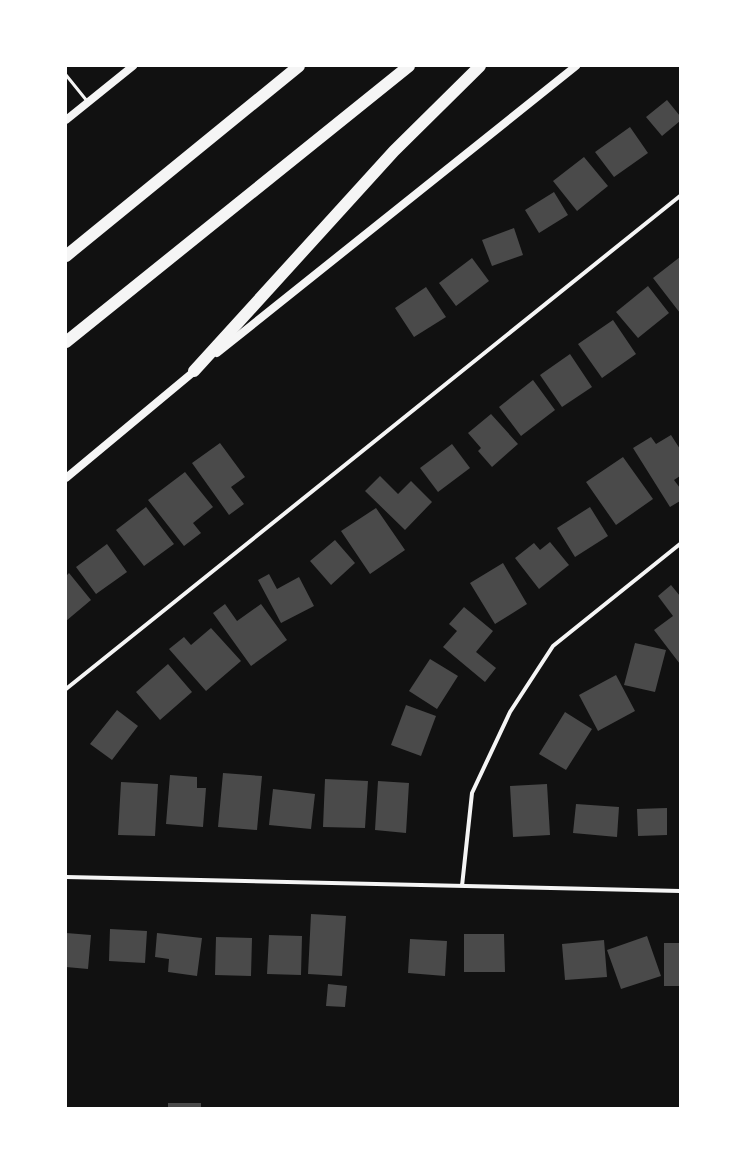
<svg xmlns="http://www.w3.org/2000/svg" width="746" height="1174" viewBox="0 0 746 1174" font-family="'Work Sans',sans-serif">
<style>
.building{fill:#4a4a4a}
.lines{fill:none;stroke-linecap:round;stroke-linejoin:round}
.service{stroke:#f5f5f5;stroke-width:3}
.minor{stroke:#f5f5f5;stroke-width:4}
.secondary{stroke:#f5f5f5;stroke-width:8}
.motorway{stroke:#f5f5f5;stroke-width:12}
</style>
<rect width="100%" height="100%" fill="#111"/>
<path class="building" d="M667,100L680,116V121L662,136L646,117Z
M630,127L648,153L614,177L595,152Z
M584,157L608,186L577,211L553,181Z
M554,192L568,215L539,233L525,210Z
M514,228L523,255L492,266L482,240Z
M680,257V313L653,278Z
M472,258L489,281L456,306L439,283Z
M648,286L669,313L638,338L616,312Z
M426,287L446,317L414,337L395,308Z
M613,320L636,354L602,378L578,344Z
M570,354L592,387L562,407L540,375Z
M533,380L555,410L521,436L499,407Z
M491,414L518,444L492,467L478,451L481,448L468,433Z
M671,435L680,449V476L674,480L680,488V501L670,507L633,448L651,437L656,444Z
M220,443L245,477L231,487L244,504L229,515L192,463Z
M452,444L470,468L438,492L420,468Z
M623,457L653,499L616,525L586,482Z
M185,472L213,507L193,523L201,533L184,546L148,500Z
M380,476L398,494L411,481L432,502L405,530L365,491Z
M146,507L174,544L144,566L116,530Z
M590,507L608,536L575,557L557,528Z
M376,508L405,550L370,574L341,531Z
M335,540L355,563L331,585L310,561Z
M550,542L569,565L539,589L515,558L534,543L540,550Z
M107,544L127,572L96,594L76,567Z
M503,563L527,604L495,624L470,583Z
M69,573L91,600L66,621V576Z
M269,574L277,589L299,577L314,606L281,623L258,580Z
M671,585L680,596V664L654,630L673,616L658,596Z
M225,604L237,621L261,604L287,640L251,666L213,613Z
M464,607L493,631L476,652L496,668L485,682L443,647L457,631L449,624Z
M211,628L241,661L206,691L169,649L184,637L191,645Z
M635,643L666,650L655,692L624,685Z
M430,659L458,676L437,709L409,691Z
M168,664L192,692L160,720L136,692Z
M616,675L635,711L598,731L579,695Z
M406,705L436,716L421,756L391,745Z
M117,710L138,726L112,760L90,744Z
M565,712L592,729L566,770L539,754Z
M223,773L262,776L257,830L218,827Z
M170,775L197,777V788H206L203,827L166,824Z
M325,779L368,781L365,828L323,827Z
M378,781L409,783L406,833L375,830Z
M121,782L158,784L155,836L118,835Z
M547,784L550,835L513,837L510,786Z
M273,789L315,794L311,829L269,825Z
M576,804L619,807L617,837L573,833Z
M667,808V835L638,836L637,809Z
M311,914L346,916L342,976L308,974Z
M110,929L147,931L145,963L109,961Z
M66,933L91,935L88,969L66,967Z
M157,933L202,938L197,976L168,972L169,959L155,957Z
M464,934H504L505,972H464Z
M269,935L302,936L301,975L267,974Z
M647,936L661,976L621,989L607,950Z
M216,937L252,938L251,976L215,975Z
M410,939L447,941L445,976L408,973Z
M604,940L607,977L565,980L562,944Z
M664,943H680V986H664Z
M328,984L347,986L345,1007L326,1006Z
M168,1103H201V1108H168Z"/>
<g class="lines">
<path class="service" d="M66,75L87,101"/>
<path class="minor" d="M66,689L680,196
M66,877L680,891
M462,886L472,793L510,712L553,646L680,544"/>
<path class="secondary" d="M66,120L133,66
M217,353L576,66
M66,478L197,369"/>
<path class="motorway" d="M66,256L299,66
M66,342L409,66
M194,371L394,151L480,66"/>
</g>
<rect width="746" height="1174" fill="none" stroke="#ffffff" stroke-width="134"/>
</svg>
